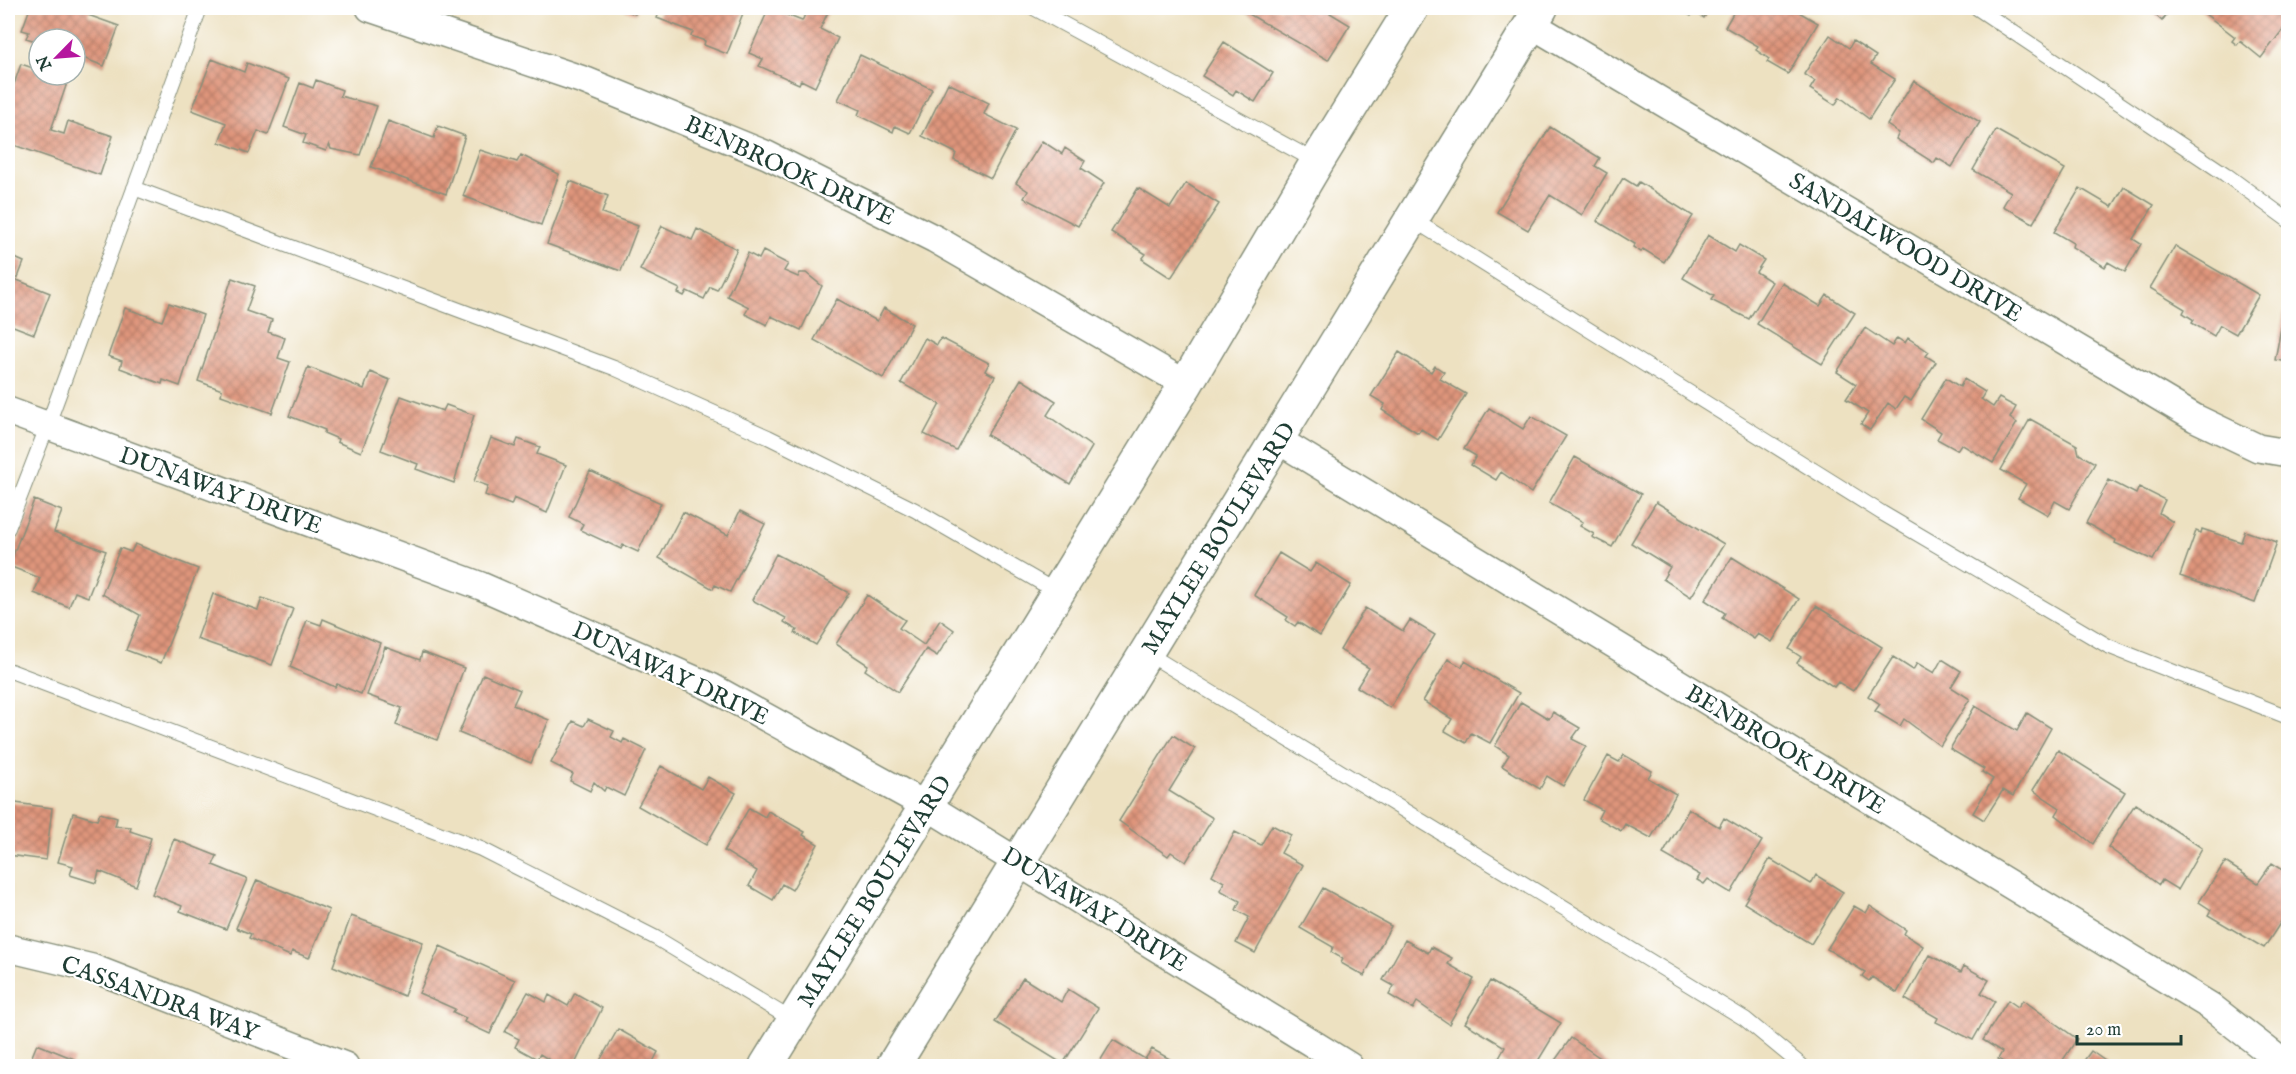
<svg xmlns="http://www.w3.org/2000/svg" width="2296" height="1074" viewBox="0 0 2296 1074" font-family="'IM FELL English',serif">
<style>
.building{fill:url(#building-cross-hatch)}
.lines{fill:none;stroke-linecap:round;stroke-linejoin:round}
.service-casing{stroke:#868f7a;stroke-width:16}
.minor-casing{stroke:#868f7a;stroke-width:30}
.secondary-casing{stroke:#868f7a;stroke-width:36}
.service{stroke:#fff;stroke-width:14}
.minor{stroke:#fff;stroke-width:27}
.secondary{stroke:#fff;stroke-width:33}
.labels{text-anchor:middle;stroke-width:4.5;stroke-linejoin:round;paint-order:stroke}
.street-label{font-size:24px;fill:#1f3d34;stroke:#fff}
</style>
<defs>
<pattern id="building-cross-hatch" width="8" height="8" patternUnits="userSpaceOnUse" patternTransform="scale(1.5)"><rect width="8" height="8" fill="#df957c"/><path d="M0 0l8 8M0 8l8-8" fill="none" stroke="#b47b66"/></pattern>
</defs>
<rect width="100%" height="100%" fill="#fff"/>
<filter id="ink" filterUnits="userSpaceOnUse"><feTurbulence type="fractalNoise" baseFrequency=".0167" numOctaves="2"/><feDisplacementMap in="SourceGraphic" scale="12" xChannelSelector="R" yChannelSelector="G"/><feConvolveMatrix kernelMatrix="1 2 1 2 8 2 1 2 1" color-interpolation-filters="sRGB"/></filter>
<filter id="wash" filterUnits="userSpaceOnUse"><feTurbulence type="fractalNoise" baseFrequency=".008" numOctaves="4" result="noise"/><feDisplacementMap in="SourceGraphic" scale="24" xChannelSelector="R" yChannelSelector="G"/><feGaussianBlur stdDeviation="1.35" result="paint"/><feColorMatrix in="noise" values="0 0 0 0 0 0 0 0 0 0 0 0 0 0 0 0 0 1.4 0 .05"/><feComposite in="paint" operator="in"/></filter>
<g filter="url(#wash)">
<rect width="100%" height="100%" fill="#ede1c1"/>
<g id="blocks">
<path class="building" d="M30,8H91L88,15L119,26L104,66L75,55V39H39V42L26,38L29,32L22,30Z
M620,8H638L635,14Z
M661,8H745L727,54L704,45L705,41L691,36L693,32L657,18Z
M769,8L802,21L808,8H823L829,10L820,29L838,38L815,87L801,80L799,84L759,66L763,59L749,53Z
M1243,8H1333L1330,13L1350,25L1328,60L1242,10Z
M1677,8H1710L1704,18L1694,12L1691,16Z
M1736,8H1792L1818,23L1788,74L1767,62L1769,59L1756,50L1758,46L1725,27Z
M2155,8H2171L2162,21L2152,12Z
M2202,8H2281L2288,14V23L2261,58L2240,41L2237,45L2232,41L2235,37L2200,10Z
M1830,35L1849,48L1853,41L1876,56L1871,64L1895,79L1869,119L1840,97L1835,105L1810,89L1815,81L1804,74Z
M1224,42L1273,73L1255,102L1236,90L1233,95L1202,76Z
M860,55L932,89L910,133L895,126L893,132L858,115L860,110L838,100Z
M212,59L244,72L247,63L289,79L268,135L258,131L249,153L219,142L226,123L192,110Z
M21,64L39,70V75H54L68,80L51,130L64,134L68,121L113,136L100,175L8,143V85L13,87Z
M316,80L342,90L340,96L377,106L360,155L331,149L329,144L326,151L303,143L306,135L284,127L300,83L313,88Z
M1914,81L1980,122L1952,167L1937,158L1934,163L1896,139L1899,133L1887,125Z
M948,83L989,103L984,114L1016,130L991,178L954,160L956,153L922,136Z
M388,121L434,138L438,126L465,136L446,194L371,167Z
M1550,127L1600,158L1595,166L1607,173L1582,215L1550,195L1528,230L1497,212Z
M1996,130L2065,169L2033,223L2003,206L2011,192L1973,170Z
M1042,141L1062,154L1065,148L1085,161L1081,168L1104,183L1078,226L1024,198L1028,191L1016,183Z
M480,150L517,162L521,155L559,174L541,225L463,196Z
M1623,178L1636,186L1639,182L1693,216L1664,262L1643,249L1641,252L1633,247L1635,244L1597,221Z
M570,181L608,196L602,213L638,226L621,271L547,244Z
M1186,183L1219,204L1171,278L1142,259L1146,254L1111,232L1138,188L1170,208Z
M2124,187L2154,205L2133,239L2141,244L2125,272L2108,262L2105,267L2072,247L2073,243L2054,232L2080,188L2112,207Z
M662,226L692,240L697,229L737,249L717,290L710,287L704,299L687,291L684,296L678,293L680,289L640,270Z
M1708,235L1735,252L1739,245L1764,260L1756,272L1772,282L1749,319L1711,300L1714,296L1683,278Z
M2175,246L2259,295L2236,334L2220,325L2214,336L2192,323L2194,320L2183,313L2185,309L2150,288Z
M763,251L788,264L784,271L798,277L800,273H806L822,286L801,330L771,316L767,325L745,314L749,307L727,296L748,253L759,259Z
M8,255L24,262L17,280L50,293L34,334L8,324Z
M232,278L255,286L246,311L272,320L268,332L285,338L278,358L290,362L272,413L221,395L222,390L198,381Z
M1782,283L1820,306L1827,295L1855,313L1822,364L1757,324Z
M837,299L877,321L884,308L912,324L883,378L814,340Z
M169,303L203,315L180,386L163,380L162,384L120,368L122,361L108,356L125,308L162,321Z
M2284,312L2288,313V362L2275,360Z
M1865,328L1892,346L1897,338L1905,343L1908,338L1929,352L1926,356L1936,362L1911,401L1904,397L1896,409L1888,403L1870,430L1861,424L1868,413L1846,399L1856,384L1837,372Z
M925,338L937,345L941,338L989,363L985,371L995,376L956,450L924,434L940,404L901,383Z
M1399,352L1431,372L1435,366L1444,372L1440,379L1466,394L1438,440L1421,429L1418,433L1382,410L1385,404L1371,396Z
M308,367L364,389L370,372L390,380L361,452L337,442L338,439L324,433L325,430L289,416Z
M1946,378L1960,387L1964,379L1985,392L1981,399L1993,407L1999,398L2016,407L2010,418L2017,423L1993,463L1961,444L1957,450L1937,439L1941,432L1921,419Z
M1021,379L1056,401L1047,415L1092,447L1070,484L987,435Z
M401,396L443,411L446,405L474,415L454,483L416,469L418,464L381,450Z
M1489,408L1523,429L1531,416L1566,436L1531,493L1501,472L1496,480L1471,465L1476,456L1464,449Z
M2030,419L2077,445L2079,454L2095,463L2069,509L2055,501L2048,515L2018,498L2026,484L2001,470Z
M491,438L515,447L518,439L540,447L537,454L566,465L547,513L514,498L511,505L485,495L488,486L474,481Z
M1575,457L1641,494L1612,547L1592,537L1594,534L1580,526L1583,522L1549,503Z
M590,471L661,503L638,552L623,545L621,549L580,530L583,524L569,517Z
M2109,480L2136,494L2139,487L2165,500L2159,513L2173,522L2153,560L2115,543L2116,540L2086,523Z
M34,500L62,511L54,532L106,551L88,597L75,592L69,607L34,593L40,578L9,566Z
M1656,502L1724,544L1691,597L1663,579L1670,567L1631,543Z
M740,511L765,524L730,592L715,585L713,589L659,558L683,512L728,535Z
M2202,529L2241,542L2245,531L2277,542L2255,603L2180,576L2196,531L2201,533Z
M135,544L198,569L161,663L126,650L140,615L102,594L120,548L131,552Z
M1279,553L1310,572L1316,563L1351,585L1320,636L1298,622L1295,626L1286,620L1288,617L1254,595Z
M776,554L849,593L816,645L795,633L797,630L784,622L786,618L752,600Z
M1732,557L1799,599L1772,642L1758,634L1754,639L1722,618L1725,613L1705,600Z
M213,594L258,610L262,598L293,609L272,665L197,639Z
M867,595L905,620L899,628L924,645L940,620L954,630L937,656L926,649L898,692L865,670L868,665L836,644Z
M1816,606L1882,647L1853,691L1838,682L1834,687L1797,663L1801,657L1789,649Z
M1365,608L1403,631L1410,620L1435,635L1390,708L1357,687L1369,668L1340,650Z
M323,619L380,643L361,694L337,684L335,687L290,667L307,620L321,625Z
M385,647L420,660L422,652L464,668L437,740L396,725L402,708L367,695Z
M1893,657L1913,670L1917,663L1934,673L1942,659L1961,671L1951,687L1970,699L1940,746L1904,719L1900,726L1875,711L1880,704L1868,696Z
M1448,659L1462,667L1465,661L1519,693L1490,743L1471,733L1466,743L1445,731L1452,719L1423,701Z
M483,674L520,690L513,705L549,720L531,763L459,733Z
M1521,702L1549,719L1553,712L1580,728L1572,739L1586,746L1563,786L1547,776L1540,789L1502,766L1509,755L1495,746Z
M1975,706L2017,731L2027,713L2051,728L2013,796L2003,790L1984,820L1973,813L1993,779L1982,772L1984,769L1950,749Z
M588,719L614,731L611,737L622,743L624,739L646,750L624,796L606,787L604,791L594,782L590,791L570,781L573,774L551,763L573,721L584,726Z
M1173,735L1195,749L1169,791L1213,818L1186,862L1171,852L1168,856L1119,821Z
M2058,750L2125,792L2093,844L2056,815L2060,808L2033,790Z
M1624,755L1652,771L1648,778L1676,794L1651,838L1625,824L1621,831L1598,818L1602,810L1584,800L1608,756L1619,762Z
M661,766L701,789L708,777L736,793L706,845L638,806Z
M8,802L52,808L46,860L8,855Z
M2135,804L2202,848L2178,890L2162,880L2159,885L2108,847Z
M749,808L765,817L768,811L805,832L803,835L818,844L792,890L782,884L773,900L749,886L757,871L724,851Z
M1689,809L1719,827L1724,818L1762,841L1731,893L1708,879L1704,884L1697,880L1700,875L1663,854Z
M73,813L97,820L100,813L117,818L115,826L131,827L130,831L151,838L136,886L99,871L96,883L70,875L73,866L58,862Z
M1272,825L1291,835L1281,853L1303,865L1255,953L1236,943L1249,917L1236,910L1240,901L1220,890L1224,882L1212,875L1235,832L1261,845Z
M174,839L217,856L213,865L247,879L226,929L180,911L182,906L152,894Z
M1770,859L1811,884L1816,875L1843,892L1811,944L1744,903Z
M2225,862L2258,883L2272,863L2288,873V911L2264,948L2208,915L2211,910L2199,902Z
M257,880L329,910L309,958L292,951L290,956L249,938L251,934L236,928Z
M1323,888L1391,926L1364,976L1341,963L1343,959L1331,952L1333,947L1300,928Z
M1854,906L1866,913L1870,906L1906,930L1904,934L1923,946L1897,993L1872,977L1869,981L1862,976L1865,972L1827,949Z
M351,916L423,942L404,996L333,966Z
M1405,940L1428,953L1431,947L1452,958L1448,964L1474,979L1449,1024L1417,1002L1413,1009L1389,995L1394,986L1383,980Z
M440,946L515,980L490,1034L464,1022L466,1018L453,1012L455,1009L419,993Z
M1930,955L1961,972L1964,966L1989,980L1981,993L1995,1001L1973,1040L1936,1022L1938,1018L1905,999Z
M1023,978L1061,1002L1068,989L1098,1008L1063,1064L995,1022Z
M1490,981L1561,1023L1535,1066H1509L1498,1060L1505,1047L1465,1023Z
M528,992L546,1002L549,995L568,1006L575,993L602,1008L574,1066H559L540,1054L537,1059L515,1047L519,1039L505,1032Z
M2008,1000L2018,1007L2023,1000L2077,1039L2059,1066H2009L1998,1059L2002,1052L1983,1040Z
M618,1029L658,1052L653,1062L660,1066H597Z
M1571,1038L1612,1066H1551Z
M1113,1040L1145,1059L1152,1049L1182,1066H1097Z
M37,1044L74,1059L71,1066H28Z
M2091,1051L2112,1066H2080Z"/>
</g>
</g>
<g filter="url(#ink)">
<use href="#blocks" fill-opacity="0" stroke="#868f7a" stroke-width="1.5"/>
<g class="lines">
<defs>
<path id="service" d="M1034,8L1317,162
M1977,8L2225,174L2288,220
M134,188L614,368L768,437L915,510L1057,592
M1412,219L1882,513L2108,646L2288,717
M8,528L47,427L200,8
M1147,653L1745,1019L1802,1066
M8,670L481,849L656,938L794,1021"/>
<path id="minor" d="M370,8L586,81L767,155L935,239L1186,384
M1531,24L2195,418L2258,448L2288,453
M8,411L481,586L711,687L927,806L1349,1066
M1278,440L2210,1006L2287,1066
M8,948L92,968L345,1066"/>
<path id="secondary" d="M766,1066L1186,384L1317,162L1412,8
M893,1066L1541,8"/>
</defs>
<use href="#service" class="service-casing"/>
<use href="#minor" class="minor-casing"/>
<use href="#secondary" class="secondary-casing"/>
<use href="#service" class="service"/>
<use href="#minor" class="minor"/>
<use href="#secondary" class="secondary"/>
</g>
</g>
<g class="labels">
<g class="street-label">
<text transform="translate(790 170) rotate(25)" y="8">BENBROOK DRIVE</text>
<text transform="translate(1906 247) rotate(31)" y="8">SANDALWOOD DRIVE</text>
<text transform="translate(221 490) rotate(20)" y="8">DUNAWAY DRIVE</text>
<text transform="translate(1218 538) rotate(-58)" y="8">MAYLEE BOULEVARD</text>
<text transform="translate(671 673) rotate(25)" y="8">DUNAWAY DRIVE</text>
<text transform="translate(1786 749) rotate(31)" y="8">BENBROOK DRIVE</text>
<text transform="translate(874 891) rotate(-58)" y="8">MAYLEE BOULEVARD</text>
<text transform="translate(1095 909) rotate(32)" y="8">DUNAWAY DRIVE</text>
<text transform="translate(160 998) rotate(20)" y="8">CASSANDRA WAY</text>
</g>
</g>
<rect width="2296" height="1074" fill="none" stroke="#fff" stroke-width="30"/>
<g transform="translate(57 57) rotate(245)"><circle r="28" fill="#ffffff" stroke="#a5b1ae" stroke-width="1.5"/>
<path d="M0-4.5L10 22L0 15L-10 22Z" fill="#b5179e"/>
<text y="-9" font-size="16" font-weight="bold" text-anchor="middle" fill="#1f3d34">N</text>
</g>
<path d="M2077 1035v9h104v-9" fill="none" stroke="#1f3d34" stroke-width="3"/>
<text x="2086" y="1035" font-size="18" fill="#1f3d34" stroke="#ffffff" stroke-width="4.5" paint-order="stroke">20 m</text>
</svg>
